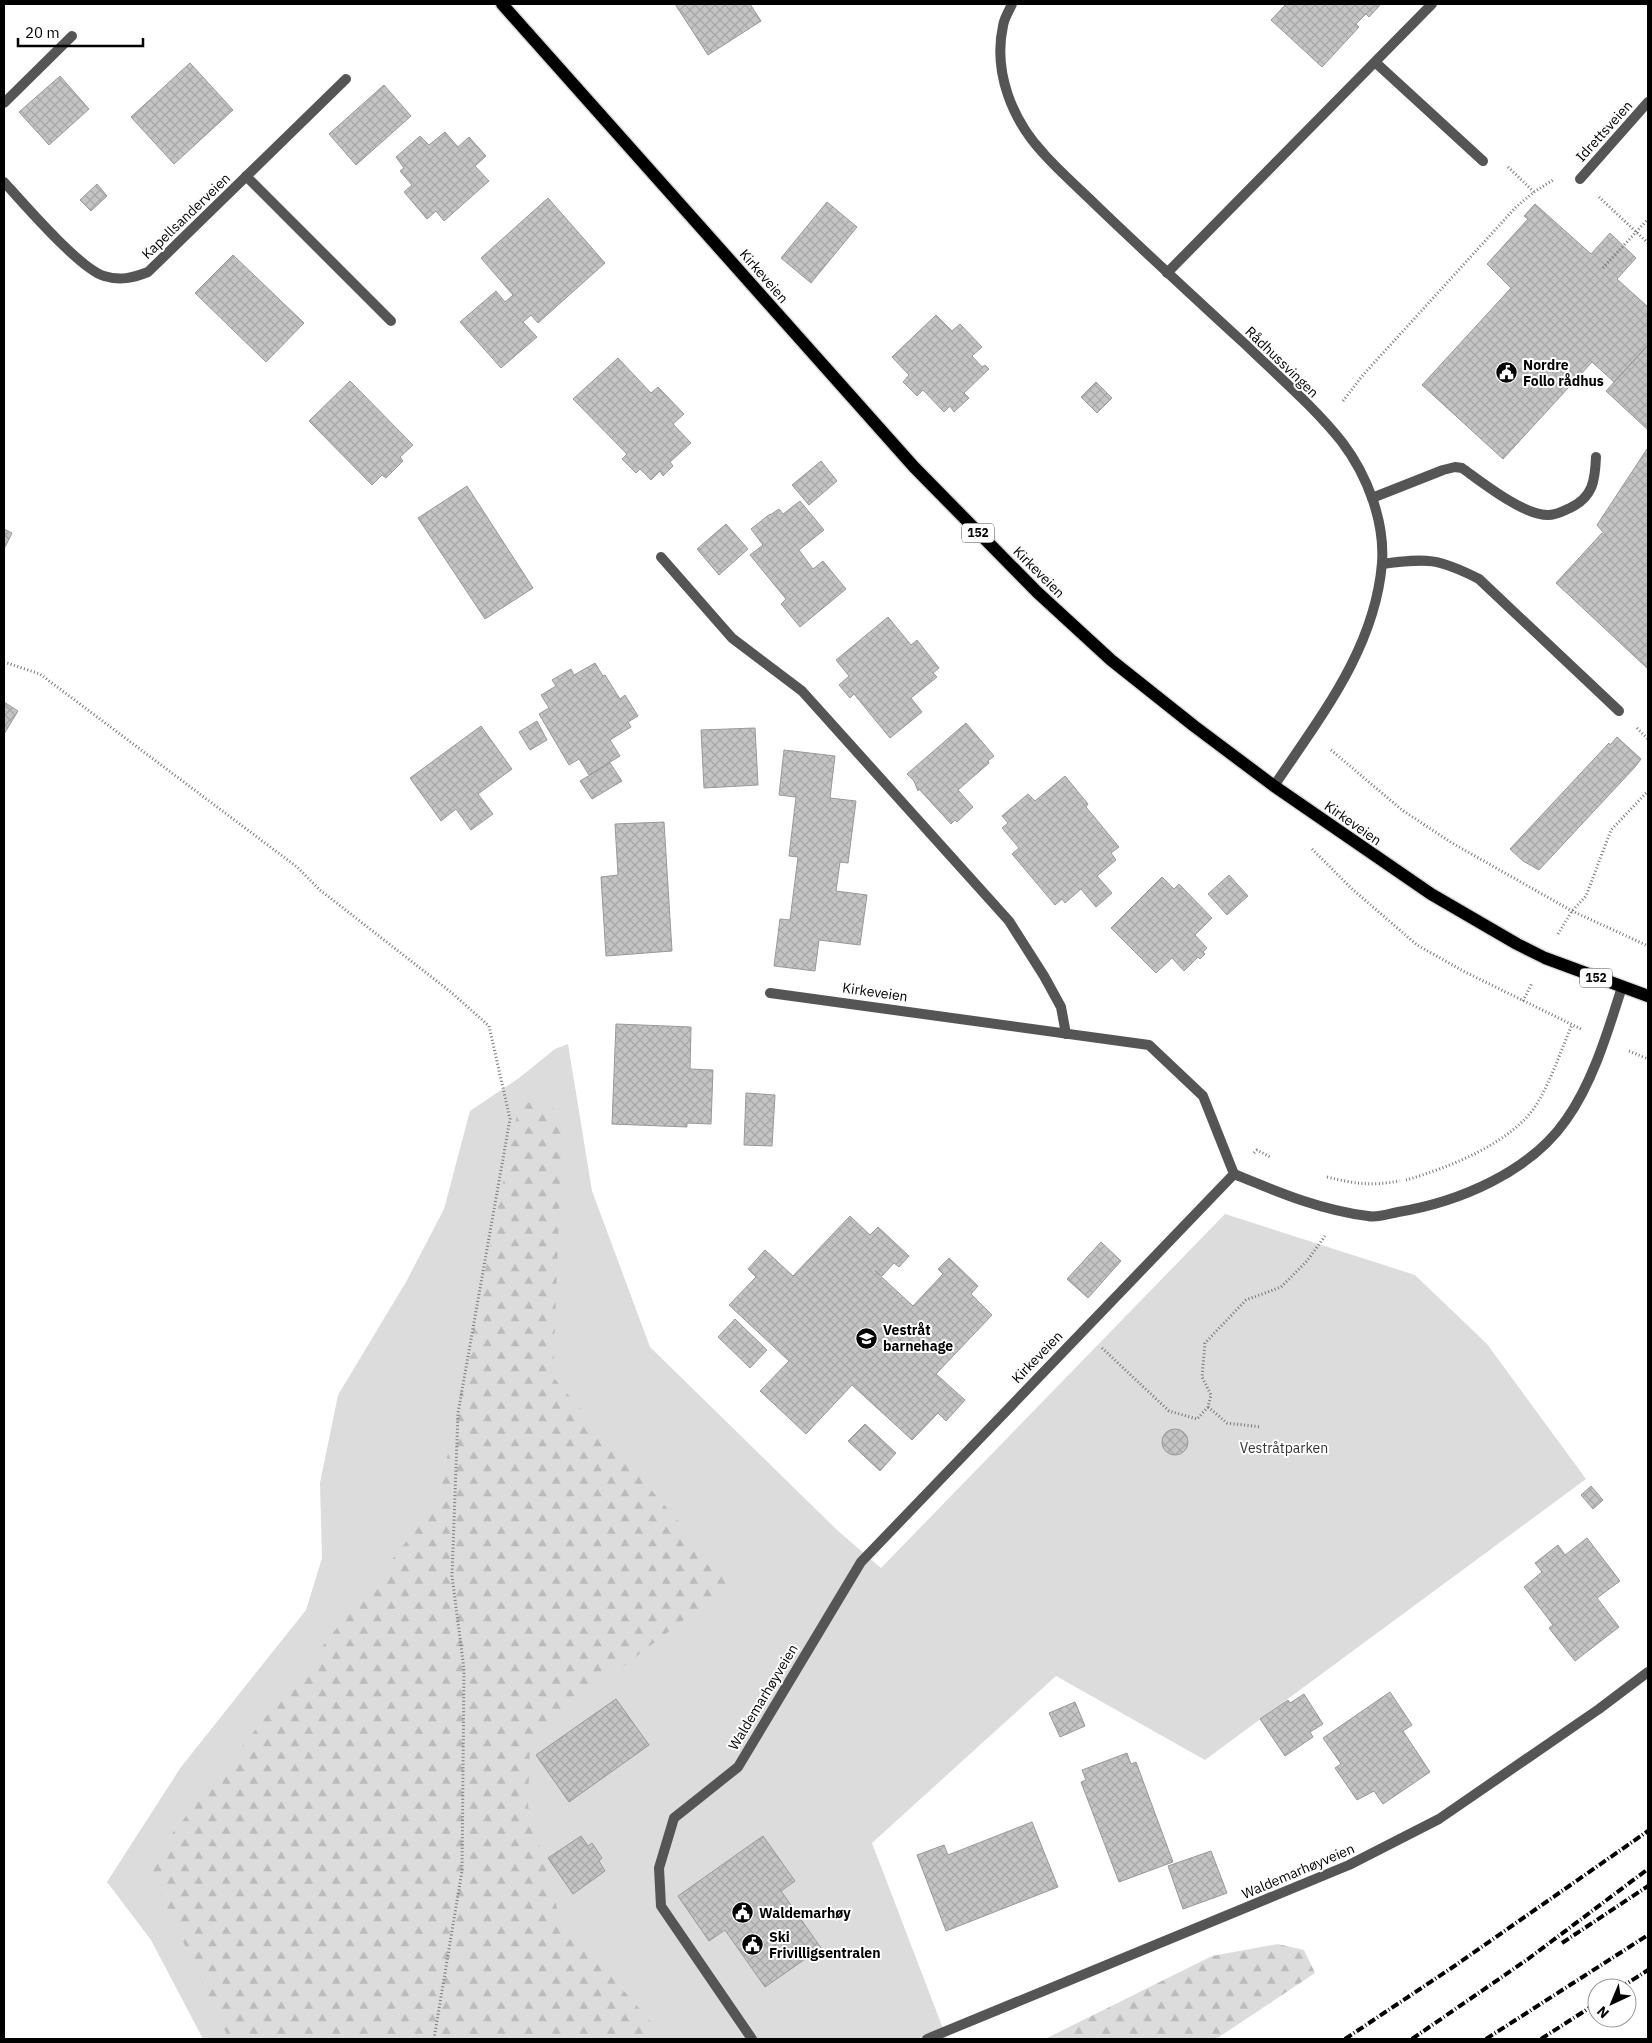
<svg xmlns="http://www.w3.org/2000/svg" width="1652" height="2043" viewBox="0 0 1652 2043" font-family="'IBM Plex Sans',sans-serif">
<style>
.green{fill:#dcdcdc}
.forest{fill:url(#forest-firs)}
.building{fill:url(#building-cross-hatch);stroke:#999}
.lines{fill:none;stroke-linecap:round;stroke-linejoin:round}
.primary-casing{stroke:#dbdbdb;stroke-width:15}
.path{stroke:#777;stroke-width:3;stroke-dasharray:1 2.5;stroke-linecap:butt}
.lane{stroke:#555;stroke-width:10}
.street{stroke:#555;stroke-width:10}
.primary{stroke:#000;stroke-width:12}
.rail{stroke:#000;stroke-width:4;stroke-dasharray:8 2.5 1 2.5;stroke-linecap:butt}
.labels{text-anchor:middle;stroke-width:4;stroke-linejoin:round;paint-order:stroke}
.shield{fill:#fff;stroke:#4c4c4c;stroke-width:1}
.shield-label{font-size:12px;font-weight:bold;fill:#000}
.street-label{font-size:14px;fill:#000;stroke:#fff}
.poi-label{font-size:14px;font-weight:bold;fill:#000;stroke:#fff;text-anchor:start}
.park-label{font-size:14px;fill:#333;stroke:#fff}
</style>
<defs>
<pattern id="forest-firs" width="22" height="20" patternUnits="userSpaceOnUse" patternTransform="scale(1.25)"><rect width="22" height="20" fill="#dcdcdc"/><path d="M5 1l3.5 6h-7zM16 11l3.5 6h-7z" fill="#bbb"/></pattern>
<pattern id="building-cross-hatch" width="8" height="8" patternUnits="userSpaceOnUse" patternTransform="scale(1.25)"><rect width="8" height="8" fill="#c4c4c4"/><path d="M0 0l8 8M0 8l8-8" fill="none" stroke="#a7a7a7"/></pattern>
</defs>
<rect width="100%" height="100%" fill="#fff"/>
<path class="green" d="M568,1044L592,1191L650,1347L837,1530L881,1568L1225,1214L1415,1275L1487,1344L1586,1479L1205,1760L1056,1676L872,1843L947,2039H203L151,1940L107,1882L181,1767L306,1610L322,1558L320,1483L338,1395L406,1282L444,1209L470,1111L519,1078L555,1049Z"/>
<path class="forest" d="M520,1100L563,1111L553,1377L732,1583L530,1738L528,1806L560,1918L666,2039H229L147,1865L438,1502Z
M1278,1944L1304,1950L1315,1973L1216,2039H1045L1212,1956Z"/>
<path class="building" d="M675,4H750L761,21L708,55Z
M1286,4H1381L1369,17L1366,14L1356,24L1359,27L1322,67L1271,20Z
M190,63L233,110L174,164L131,117Z
M60,76L89,109L49,145L19,112Z
M384,85L411,116L356,165L329,134Z
M445,132L458,147L469,137L486,156L475,166L489,181L444,221L436,211L427,219L404,192L412,185L400,171L404,168L396,157L420,136L429,145Z
M97,184L107,196L91,211L80,200Z
M548,198L605,263L538,323L531,315L523,322L537,337L501,368L460,322L496,291L505,302L513,295L481,258Z
M827,202L857,227L811,283L781,258Z
M1535,204L1591,254L1610,233L1636,258L1617,279L1648,307V345L1614,382L1592,362L1503,459L1422,385L1511,288L1487,264L1528,219L1524,216Z
M233,255L304,323L266,362L195,293Z
M936,315L952,331L960,324L982,347L972,356L982,367L985,365L989,369L964,393L969,398L954,412L950,406L944,412L923,390L917,396L903,382L909,375L892,357Z
M1648,345V430L1606,391Z
M618,358L651,393L658,387L684,414L673,424L691,443L670,462L673,466L663,476L660,471L651,480L640,469L636,473L622,459L627,454L573,399Z
M350,381L413,445L400,457L403,461L386,478L382,475L372,485L309,421Z
M1096,382L1112,398L1097,413L1081,397Z
M1647,449L1648,450V669L1556,583L1602,533L1608,538L1597,525Z
M821,461L837,481L809,505L792,485Z
M467,486L533,588L485,619L418,518Z
M800,501L824,530L799,550L813,569L823,561L846,589L800,627L781,604L786,599L750,555L763,545L751,529L770,514V515L779,509L783,514Z
M726,524L748,549L719,575L697,549Z
M4,529L12,533L4,549Z
M888,617L911,645L917,640L939,668L933,673L937,677L911,698L922,712L890,738L854,694L850,698L839,685L849,676L836,660Z
M595,663L603,676L605,675L620,699L625,695L638,716L628,722L631,727L610,740L620,756L589,775L579,759L569,765L539,714L549,708L541,695L556,686L552,680L571,669L574,675Z
M4,702L18,711L4,734Z
M537,721L547,740L530,750L519,732Z
M966,723L994,756L988,761L989,763L958,790L973,807L957,822L955,820L951,824L919,789L918,791L914,781L907,774Z
M481,726L512,769L478,794L493,814L471,830L456,809L441,821L410,778Z
M755,728L758,785L704,788L701,730Z
M1617,737L1641,759L1635,767L1539,870L1523,861L1510,849L1609,743L1610,745Z
M784,750L835,756L830,798L856,801L848,863L840,862L836,891L867,895L860,945L819,940L815,971L774,966L780,919L790,920L798,857L789,856L796,797L779,795Z
M610,763L622,781L592,799L580,781Z
M1065,776L1088,804L1086,807L1119,847L1111,853L1116,860L1097,876L1112,893L1096,907L1081,889L1065,903L1062,899L1055,905L1012,854L1019,848L1002,828L1008,823L1002,816L1028,794L1035,801Z
M664,822L672,951L606,956L601,877L618,875L615,824Z
M1229,875L1248,896L1227,915L1208,894Z
M1162,877L1174,889L1179,884L1212,918L1195,935L1207,948L1203,952L1205,954L1200,959L1198,957L1184,971L1172,958L1156,973L1111,928Z
M616,1024L691,1027L690,1069L713,1070L711,1124L687,1123V1127L612,1124Z
M746,1093L775,1095L772,1146L744,1145Z
M850,1216L870,1235L878,1227L909,1256L899,1267L894,1263L882,1276L875,1271L913,1306L943,1274L938,1269L949,1258L978,1286L971,1294L992,1315L936,1374L965,1400L946,1421L938,1413L912,1440L852,1385L806,1434L760,1391L789,1361L729,1305L756,1277L748,1269L765,1250L793,1276Z
M1101,1242L1121,1261L1088,1298L1067,1279Z
M735,1319L767,1350L750,1368L718,1337Z
M865,1424L896,1453L880,1471L848,1441Z
M1162 1442a13 13 0 1 1 26 0a13 13 0 1 1-26 0Z
M1591,1486L1603,1500L1593,1509L1581,1495Z
M1587,1538L1620,1581L1597,1598L1619,1627L1575,1661L1549,1628L1553,1625L1524,1587L1542,1572L1535,1563L1558,1545L1565,1555Z
M1390,1692L1412,1725L1403,1731L1430,1772L1383,1804L1374,1791L1357,1800L1335,1768L1341,1764L1323,1738Z
M1304,1694L1323,1724L1310,1732L1313,1737L1285,1756L1260,1719L1288,1700L1290,1703Z
M616,1699L649,1745L569,1802L536,1755Z
M1075,1702L1085,1726L1060,1737L1049,1713Z
M1127,1753L1131,1764L1136,1762L1173,1862L1119,1882L1081,1782L1086,1780L1082,1770Z
M1032,1822L1058,1887L946,1931L917,1855L944,1845L948,1855Z
M581,1836L588,1846L592,1843L602,1858L599,1861L605,1871L573,1894L548,1858Z
M763,1836L795,1881L781,1891L821,1948L765,1987L725,1930L709,1941L678,1896Z
M1211,1851L1227,1893L1183,1909L1168,1866Z"/>
<g class="lines">
<defs>
<path id="primary" d="M502,4L914,467L1037,592L1111,660L1194,726L1274,786L1431,894L1517,944L1545,958L1648,996"/>
</defs>
<use href="#primary" class="primary-casing"/>
<path class="path" d="M1508,167L1534,192
M1599,197L1648,243
M1603,268L1648,219
M1343,401L1363,375L1516,207L1534,192L1553,180
M4,662L40,674L297,867L320,890L452,993L489,1026L510,1119L458,1413L452,1576L464,1669L462,1871L434,2039
M1637,728L1648,739
M1331,750L1402,810L1452,843L1572,911L1648,946
M1312,849L1351,888L1417,945L1465,972L1581,1029
M1558,934L1572,911L1586,896L1611,830L1648,791
M1523,1001L1532,983
M1629,1051L1648,1059
M1254,1153L1257,1150L1270,1157
M1327,1177C1356,1184 1370,1186 1400,1181
M1406,1180C1448,1168 1515,1142 1538,1102C1552,1078 1561,1050 1572,1025
M1102,1348L1169,1411L1197,1419L1208,1407L1211,1395L1202,1377L1205,1343L1246,1300L1281,1287L1307,1261L1325,1236
M1208,1407L1227,1423L1261,1427"/>
<path class="lane" d="M1375,62L1483,161
M1167,273L1432,4
M1372,498L1443,470L1455,467L1462,468C1483,483 1523,515 1548,515C1557,515 1563,511 1570,508C1593,497 1595,481 1596,457
M1382,564C1428,558 1438,558 1479,579L1619,711
M752,2039L661,1906L659,1868L674,1818L738,1767L861,1562L1234,1174L1203,1096L1149,1045L770,993
M927,2039L1349,1865L1439,1819L1599,1709L1648,1672"/>
<path class="street" d="M1012,4C1009,11 1004,18 1003,26C993,72 1012,120 1044,154C1061,173 1081,190 1099,208C1148,255 1197,300 1247,346C1279,377 1314,407 1342,442C1367,475 1385,521 1382,563C1375,649 1320,717 1274,786
M4,103L72,36
M246,176L391,321
M1580,179L1648,102
M4,182C23,203 80,269 104,276C120,281 133,278 148,272L346,79
M661,557L732,638L802,691L1009,921L1044,976L1061,1007L1066,1034
M1234,1174C1278,1192 1320,1210 1368,1216C1377,1218 1388,1214 1398,1212C1459,1202 1530,1172 1566,1120C1593,1082 1608,1031 1622,987"/>
<use href="#primary" class="primary"/>
<path class="rail" d="M1562,1943L1648,1886
M1620,1988L1648,1970
M1345,2039L1450,1969L1648,1831
M1412,2039L1528,1959L1648,1869
M1486,2039L1648,1935
M1541,2039L1597,2003"/>
</g>
<defs>
<symbol id="civic-disc" viewBox="-11 -11 22 22"><circle r="9.5" fill="#000" stroke="#fff"/><path d="M-.6-6.5H3V-4.5H.6V-3L4-1V1h2V6H-6V1h2V-1L-.6-3ZM-1.2 2.5V6h2.4V2.5Z" fill="#fff"/></symbol>
<symbol id="school-disc" viewBox="-11 -11 22 22"><circle r="9.5" fill="#000" stroke="#fff"/><path d="M0-5L7-2L0 1L-7-2ZM-4 1L0 2.5L4 1V4Q0 6-4 4Z" fill="#fff"/></symbol>
</defs>
<g fill-rule="evenodd">
<use href="#civic-disc" x="1494" y="360" width="25" height="25"/>
<use href="#school-disc" x="854" y="1326" width="25" height="25"/>
<use href="#civic-disc" x="730" y="1900" width="25" height="25"/>
<use href="#civic-disc" x="740" y="1932" width="25" height="25"/>
</g>
<g class="labels">
<g class="shield">
<rect x="962" y="523.5" width="32" height="19" rx="4"/>
<rect x="1580" y="968.5" width="32" height="19" rx="4"/>
</g>
<g class="shield-label">
<text x="978" y="537">152</text>
<text x="1596" y="982">152</text>
</g>
<g class="street-label">
<text transform="translate(1604 131) rotate(-48)" y="5">Idrettsveien</text>
<text transform="translate(186 216) rotate(-44)" y="5">Kapellsanderveien</text>
<text transform="translate(764 276) rotate(49)" y="5">Kirkeveien</text>
<text transform="translate(1282 362) rotate(44)" y="5">Rådhussvingen</text>
<text transform="translate(1039 572) rotate(45)" y="5">Kirkeveien</text>
<text transform="translate(1353 823) rotate(35)" y="5">Kirkeveien</text>
<text transform="translate(875 992) rotate(8)" y="5">Kirkeveien</text>
<text transform="translate(1037 1357) rotate(-46)" y="5">Kirkeveien</text>
<text transform="translate(763 1697) rotate(-59)" y="5">Waldemarhøyveien</text>
<text transform="translate(1298 1871) rotate(-23)" y="5">Waldemarhøyveien</text>
</g>
<g class="poi-label">
<text x="1523" y="370">Nordre<tspan x="1523" dy="16">Follo rådhus</tspan></text>
<text x="883" y="1335">Vestråt<tspan x="883" dy="16">barnehage</tspan></text>
<text x="759" y="1918">Waldemarhøy</text>
<text x="769" y="1942">Ski<tspan x="769" dy="16">Frivilligsentralen</tspan></text>
</g>
<g class="park-label">
<text x="1284" y="1453">Vestråtparken</text>
</g>
</g>
<rect width="1652" height="2043" fill="none" stroke="#000000" stroke-width="10"/>
<g transform="translate(1612 2003) rotate(224)"><circle r="24" fill="#ffffff" stroke="#999999"/>
<path d="M0-4L9 19L0 12L-9 19Z" fill="#000000"/>
<text y="-8" font-size="14" font-weight="bold" text-anchor="middle" fill="#000000">N</text>
</g>
<path d="M18 38v8h125v-8" fill="none" stroke="#000000" stroke-width="2.5"/>
<text x="25" y="38" font-size="15" fill="#000000" stroke="#ffffff" stroke-width="4" paint-order="stroke">20 m</text>
</svg>
